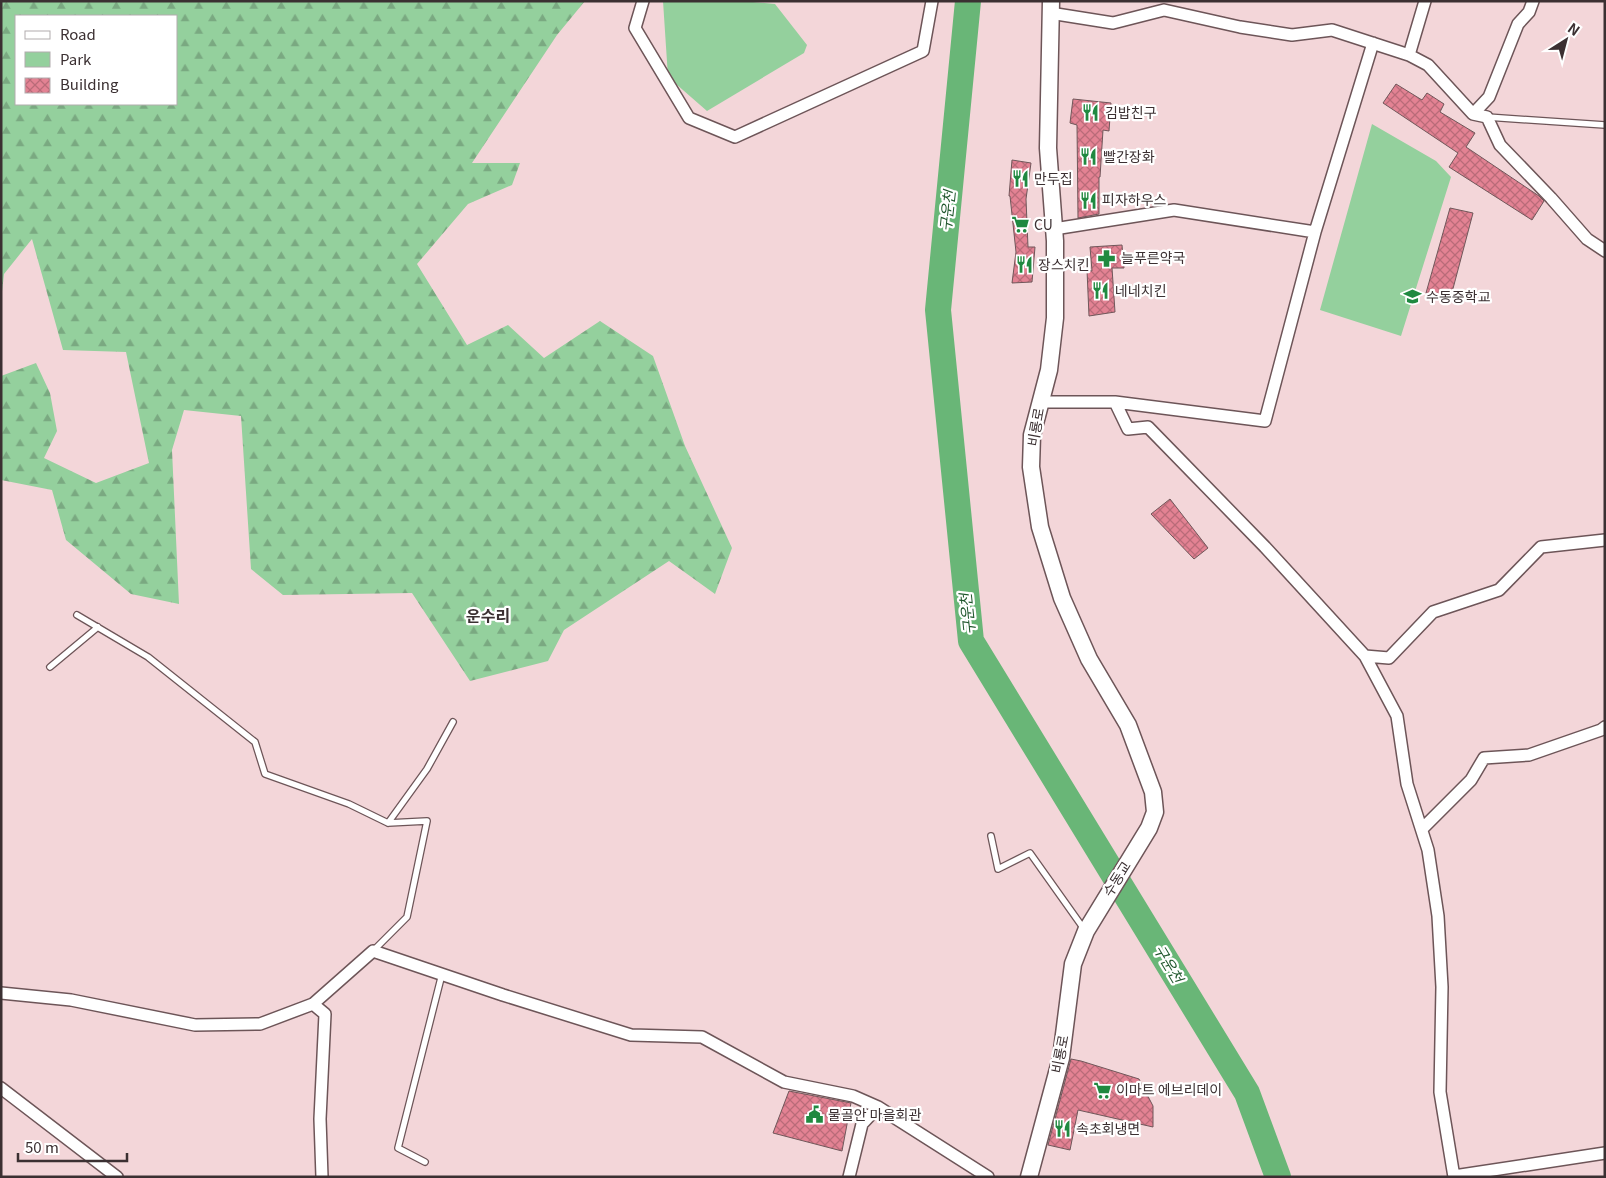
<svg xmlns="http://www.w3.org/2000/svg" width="1606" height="1178" viewBox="0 0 1606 1178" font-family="Georgia,'Noto Sans KR',serif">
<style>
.green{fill:#94d09d}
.forest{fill:url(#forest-firs);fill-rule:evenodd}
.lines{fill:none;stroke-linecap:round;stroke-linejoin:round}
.river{stroke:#69b677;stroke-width:26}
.building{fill:url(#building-cross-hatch);stroke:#70575a}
.lane-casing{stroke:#6d5558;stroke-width:8}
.street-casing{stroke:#6d5558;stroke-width:14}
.secondary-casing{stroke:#6d5558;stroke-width:19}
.lane{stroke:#fff;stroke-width:5.5}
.street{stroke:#fff;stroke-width:11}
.secondary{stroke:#fff;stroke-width:16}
.labels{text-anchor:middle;stroke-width:4.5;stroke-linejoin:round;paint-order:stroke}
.poi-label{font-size:14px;fill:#3b3032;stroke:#fff;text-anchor:start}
.street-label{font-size:14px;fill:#3b3032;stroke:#fff}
.water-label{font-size:15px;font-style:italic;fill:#20572d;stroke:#fff}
.quarter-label{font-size:16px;font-weight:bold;fill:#3b3032;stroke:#fff}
</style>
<defs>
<pattern id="forest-firs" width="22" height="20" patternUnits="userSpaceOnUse" patternTransform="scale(1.25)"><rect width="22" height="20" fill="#94d09d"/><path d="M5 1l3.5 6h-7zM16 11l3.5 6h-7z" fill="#7aa981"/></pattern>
<pattern id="building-cross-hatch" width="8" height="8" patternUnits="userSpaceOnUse" patternTransform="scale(1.25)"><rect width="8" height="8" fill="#e38293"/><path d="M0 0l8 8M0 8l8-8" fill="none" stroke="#b96b79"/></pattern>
</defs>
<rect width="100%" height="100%" fill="#f3d6d9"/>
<path class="green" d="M663,1H742L775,4L807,45L804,53L707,111L668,77Z
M1372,124L1436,161L1451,177L1401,336L1320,310Z"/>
<path class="forest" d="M1,1H585L557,35L472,163H520L512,185L468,204L417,264L467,345L508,325L544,358L600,321L653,356L685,446L732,548L715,594L669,561L564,630L548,661L470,681L412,593L283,595L251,569L241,416L184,410L172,450L179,604L131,594L66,540L52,490L1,480V376L36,363L50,393L57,431L44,458L96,483L149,463L126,352L63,350L32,239L4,274L1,300ZM16,16H176V104H16Z"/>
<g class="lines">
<path class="river" d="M968,1L938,310L971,641L1247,1093L1278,1177"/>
</g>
<path class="building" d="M1396,84L1422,100L1427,93L1444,104L1440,112L1475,133L1466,147L1539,196L1544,201L1532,220L1449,167L1458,153L1383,103Z
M1073,99L1111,103L1109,131L1103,130L1100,177H1099V214L1078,218L1077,125L1070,123Z
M1012,160L1031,163L1026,199L1028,247H1035L1032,282L1012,283L1016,252L1010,196H1009Z
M1450,208L1473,213L1450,300L1426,293Z
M1122,245L1124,268H1112L1115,312L1089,316L1087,270L1092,271L1090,247Z
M1170,499L1208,548L1194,559L1151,514Z
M1071,1059L1081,1061L1139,1079L1153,1106V1127L1078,1110L1070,1150L1048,1145Z
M789,1091L851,1103L842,1151L773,1133Z"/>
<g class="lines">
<defs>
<path id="lane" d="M1487,117L1605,125
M77,615L148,657L255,742L265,774L349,804L388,823L427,821L407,917L373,951
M50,667L98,627
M388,823L427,769L453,722
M991,836L998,869L1030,853L1084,929
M425,1162L398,1148L442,974"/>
<path id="street" d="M643,1L635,28L689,118L735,137L923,51L932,1
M1050,13L1113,23L1164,10L1240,27L1292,35L1332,30L1409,55L1428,65L1473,114L1487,117L1500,145L1551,198L1587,239L1605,251
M1409,55L1425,1
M1473,114L1489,97L1518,24L1529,12L1533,1
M1054,229L1174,210L1315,232
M1041,402H1115L1265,421L1315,232L1373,43
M1115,402L1128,429L1148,427L1265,547L1365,656L1397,716L1407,784L1428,850L1438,916L1442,987L1440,1092L1454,1177
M1365,656L1389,658L1433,612L1499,590L1541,547L1605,540
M1422,829L1471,780L1484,758L1529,755L1601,730L1605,727
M1,993L71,1000L195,1025L260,1024L313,1004L373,951L503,995L631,1035L702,1037L784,1082L853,1096L878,1107L988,1177
M313,1004L325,1014L320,1119L322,1177
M1,1088L117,1177
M1454,1176L1605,1153
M849,1177L862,1124L878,1107"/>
<path id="secondary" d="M1029,1177L1061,1058L1073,964L1086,931L1149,828L1155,812L1153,792L1128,725L1089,659L1062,598L1040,527L1031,467L1032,435L1049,370L1055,318V241L1048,148L1051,1"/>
</defs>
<use href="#lane" class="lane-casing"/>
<use href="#street" class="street-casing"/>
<use href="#secondary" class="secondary-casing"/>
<use href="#lane" class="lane"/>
<use href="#street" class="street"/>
<use href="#secondary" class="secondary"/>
</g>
<defs>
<symbol id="restaurant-bare" viewBox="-9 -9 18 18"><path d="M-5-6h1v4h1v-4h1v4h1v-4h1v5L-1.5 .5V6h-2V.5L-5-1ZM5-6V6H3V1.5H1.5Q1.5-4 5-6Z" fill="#208940" stroke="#fff" stroke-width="2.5" paint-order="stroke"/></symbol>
<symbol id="supermarket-bare" viewBox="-9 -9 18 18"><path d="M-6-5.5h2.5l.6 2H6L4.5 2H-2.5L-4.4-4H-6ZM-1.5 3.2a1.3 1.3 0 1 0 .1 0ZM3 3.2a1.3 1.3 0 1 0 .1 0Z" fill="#208940" stroke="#fff" stroke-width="2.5" paint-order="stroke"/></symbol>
<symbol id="pharmacy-bare" viewBox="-9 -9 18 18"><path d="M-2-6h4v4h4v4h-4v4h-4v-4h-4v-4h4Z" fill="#208940" stroke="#fff" stroke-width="2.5" paint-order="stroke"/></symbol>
<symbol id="school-bare" viewBox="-9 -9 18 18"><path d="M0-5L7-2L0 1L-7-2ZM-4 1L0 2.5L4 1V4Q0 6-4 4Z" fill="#208940" stroke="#fff" stroke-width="2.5" paint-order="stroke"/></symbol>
<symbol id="civic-bare" viewBox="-9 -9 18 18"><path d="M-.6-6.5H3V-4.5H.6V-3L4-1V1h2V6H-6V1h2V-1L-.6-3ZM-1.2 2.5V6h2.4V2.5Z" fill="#208940" stroke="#fff" stroke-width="2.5" paint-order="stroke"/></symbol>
</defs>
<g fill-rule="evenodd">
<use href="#restaurant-bare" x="1078" y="100" width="25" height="25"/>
<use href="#restaurant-bare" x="1076" y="144" width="25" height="25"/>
<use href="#restaurant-bare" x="1008" y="166" width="25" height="25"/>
<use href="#restaurant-bare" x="1076" y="188" width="25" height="25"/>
<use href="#supermarket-bare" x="1008" y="212" width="25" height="25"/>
<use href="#pharmacy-bare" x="1094" y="246" width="25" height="25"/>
<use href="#restaurant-bare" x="1012" y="252" width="25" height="25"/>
<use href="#restaurant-bare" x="1088" y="278" width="25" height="25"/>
<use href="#school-bare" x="1400" y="284" width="25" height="25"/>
<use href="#supermarket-bare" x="1090" y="1078" width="25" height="25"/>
<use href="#civic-bare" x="802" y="1102" width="25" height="25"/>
<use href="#restaurant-bare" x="1050" y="1116" width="25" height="25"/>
</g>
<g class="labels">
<g class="poi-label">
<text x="1105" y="118">김밥친구</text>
<text x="1103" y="162">빨간장화</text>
<text x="1034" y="184">만두집</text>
<text x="1102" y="205">피자하우스</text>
<text x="1034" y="230">CU</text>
<text x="1121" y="263">늘푸른약국</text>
<text x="1038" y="270">장스치킨</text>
<text x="1115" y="296">네네치킨</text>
<text x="1426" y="302">수동중학교</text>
<text x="1116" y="1095">이마트 에브리데이</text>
<text x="828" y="1120">물골안 마을회관</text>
<text x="1076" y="1134">속초회냉면</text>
</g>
<g class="street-label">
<text transform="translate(1036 427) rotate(-80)" y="5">비룡로</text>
<text transform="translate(1117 879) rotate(-58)" y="5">수동교</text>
<text transform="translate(1060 1054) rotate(-79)" y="5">비룡로</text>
</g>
<g class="water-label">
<text transform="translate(948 211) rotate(-84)" y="5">구운천</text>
<text transform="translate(968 614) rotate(-96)" y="5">구운천</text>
<text transform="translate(1168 964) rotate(59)" y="5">구운천</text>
</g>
<g class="quarter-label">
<text x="488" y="622">운수리</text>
</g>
</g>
<rect width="1606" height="1178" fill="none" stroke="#3b3032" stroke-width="5"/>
<rect x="15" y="15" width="162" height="90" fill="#ffffff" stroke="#b1acad"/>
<rect x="25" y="31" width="25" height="8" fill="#ffffff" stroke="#b1acad"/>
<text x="60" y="40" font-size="15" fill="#3b3032">Road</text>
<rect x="25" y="52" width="25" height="15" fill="#94d09d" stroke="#b1acad"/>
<text x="60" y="65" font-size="15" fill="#3b3032">Park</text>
<rect x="25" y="78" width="25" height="15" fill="url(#building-cross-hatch)" stroke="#b1acad"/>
<text x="60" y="90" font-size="15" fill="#3b3032">Building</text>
<g transform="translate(1566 40) rotate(36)" stroke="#ffffff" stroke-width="4" paint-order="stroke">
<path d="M0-4L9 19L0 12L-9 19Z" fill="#3b3032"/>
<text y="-8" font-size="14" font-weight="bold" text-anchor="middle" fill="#3b3032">N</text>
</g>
<path d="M18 1153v8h109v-8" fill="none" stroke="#3b3032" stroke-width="2.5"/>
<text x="25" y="1153" font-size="15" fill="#3b3032" stroke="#ffffff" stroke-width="4" paint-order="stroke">50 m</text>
</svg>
